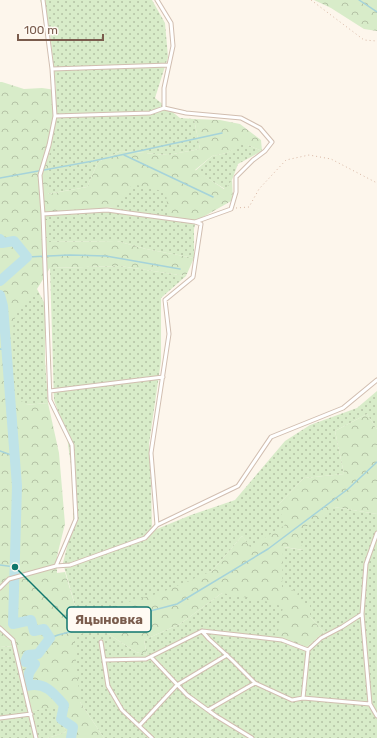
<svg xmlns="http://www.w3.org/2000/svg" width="377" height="738" viewBox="0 0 377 738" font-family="Rubik,sans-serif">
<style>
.forest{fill:url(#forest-crowns)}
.garden{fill:url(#garden-dots)}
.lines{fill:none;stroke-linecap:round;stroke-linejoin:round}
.stream{stroke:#a5d3da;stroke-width:1.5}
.river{stroke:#bfe3e8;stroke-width:10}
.lane-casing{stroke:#d1beb0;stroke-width:5}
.path{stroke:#d9b8a5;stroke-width:1;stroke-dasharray:1 3;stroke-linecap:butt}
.lane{stroke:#fff;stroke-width:3}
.leader{fill:none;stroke:#0f766e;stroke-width:1.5}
.callout-dot{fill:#0f766e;stroke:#fffaf3;stroke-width:1.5}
.callout{fill:#fffaf3;stroke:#0f766e;stroke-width:1.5}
.callout-label{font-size:13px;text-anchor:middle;font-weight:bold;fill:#7a5c4d}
</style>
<defs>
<pattern id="forest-crowns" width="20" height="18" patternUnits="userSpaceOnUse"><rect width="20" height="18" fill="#d8ecc9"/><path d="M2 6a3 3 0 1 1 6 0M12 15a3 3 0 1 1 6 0" fill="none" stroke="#b4c2a5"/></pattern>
<pattern id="garden-dots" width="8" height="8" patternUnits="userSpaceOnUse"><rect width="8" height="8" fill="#d8ecc9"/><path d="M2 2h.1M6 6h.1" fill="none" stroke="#b4c2a5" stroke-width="1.8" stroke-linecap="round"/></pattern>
</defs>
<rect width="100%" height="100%" fill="#fdf6ec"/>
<path class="forest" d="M314,0H377V31L364,29L331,8Z
M0,82H2L24,89L42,88L56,90L49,157L48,194L87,187L98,162L121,151L168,155L200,149L194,119L220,120L240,124L261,140L262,151L248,145L240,146L227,153L212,156L195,170L224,189L232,180L233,200L196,221L113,207L47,215L48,242L117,241L146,249L194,258L186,276L120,266L50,268L37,289L25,405L48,403L59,453L65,524L57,556V573L65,572L78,616L212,571L242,536L250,546L284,525L277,506L304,478L344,474L335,431L367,414L377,429V514L334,507L304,550L284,547L298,592L310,605V617L324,632L307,647L277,637L222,593L180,624L144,640L147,655L136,652L99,628L80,702L104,738H48L66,732L56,708L32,711L15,646L0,647Z"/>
<path class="garden" d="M40,0H152L165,23L168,57L155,98L180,118L194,119L200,149L168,155L121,151L98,162L87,187L47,194L49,157L56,90L50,31Z
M240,145H248L262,151L238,164L232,180L225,189L195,171L212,156L227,153Z
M133,184L166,192L168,216L196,221L194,229V258L146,249L117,241L47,242V215L113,207Z
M120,266L186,276L161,298V361L149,444L151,483L152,531L191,515L235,500L285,441L310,425L357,408L377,391V429L367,414L335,431L344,474L304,478L278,505L285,525L250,547L242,536L212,571L160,593L78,616L63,563L73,523V480L67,437L54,400L50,268Z
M37,289L45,304V360L48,403L25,405L15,392L9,344L16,314Z
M334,507L377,514V738H104L80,702L74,640L81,634L99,628L136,652L147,655L144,640L180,624L222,593L270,602L283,607L277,637L307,647L324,632L310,617V605L296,600L298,592L282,587L283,547L303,550L297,533Z
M15,646L32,711L56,707L66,732L48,738H0V647Z"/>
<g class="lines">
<path class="stream" d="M359,0L377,12
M124,155L213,197
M0,178L93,161L222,133
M27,257L70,255L106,256L180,269
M0,349L6,350
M0,451L14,456
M0,565L15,567
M50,638L58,635L177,604L268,549L348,489L377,462"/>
<path class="river" d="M0,239L2,243L14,241L27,257L0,281
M0,295L3,306L17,486L13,624L31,620L34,631L44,629L50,638L38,654L28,655L25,662L35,664L29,673L27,686C44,681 54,693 64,705L61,719L73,727L71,738"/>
<defs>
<path id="lane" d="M43,0L52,69L55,116L49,145L40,175L43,214L50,400L72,445L76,519L56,566
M52,69L169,65
M55,116L150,113L164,108
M43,214L107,210L195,222
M50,391L163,377
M157,525L151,453L169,334L165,300L193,277L201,224L195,222L231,209L236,192V177L253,160L265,151L272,142L260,128L241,118L186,113L164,108V88L173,46L171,23L157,0
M0,588L9,579L56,566L70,565L145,538L157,525L238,486L271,437L343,408L377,380
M0,628L13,640L36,738
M202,631L209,639L232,660L255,683L292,700L303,698
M101,642L108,686L122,710L152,738
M308,650L321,638L342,627L362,614
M151,657L187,695L216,716L252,738
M104,660L146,659L202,631L282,640L308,650L303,698L370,704L377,716
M370,704L362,614L366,564L377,533
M208,710L255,683
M0,718L31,714
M139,726L177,685L227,655"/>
</defs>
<use href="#lane" class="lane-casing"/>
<path class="path" d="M311,0L364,40L377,41
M236,208L249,207L259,189L286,160L309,155L331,159L377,183"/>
<use href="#lane" class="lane"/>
</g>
<path class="leader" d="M15 567L67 619"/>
<circle class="callout-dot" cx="15" cy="567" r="4"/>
<rect class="callout" x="67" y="607" width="84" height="25" rx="4"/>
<g class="callout-label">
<text x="109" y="624">Яцыновка</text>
</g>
<path d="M18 34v6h85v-6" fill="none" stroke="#7a5c4d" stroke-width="2"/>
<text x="24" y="34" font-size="12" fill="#7a5c4d" stroke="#fffaf3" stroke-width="3" paint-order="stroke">100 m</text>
</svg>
